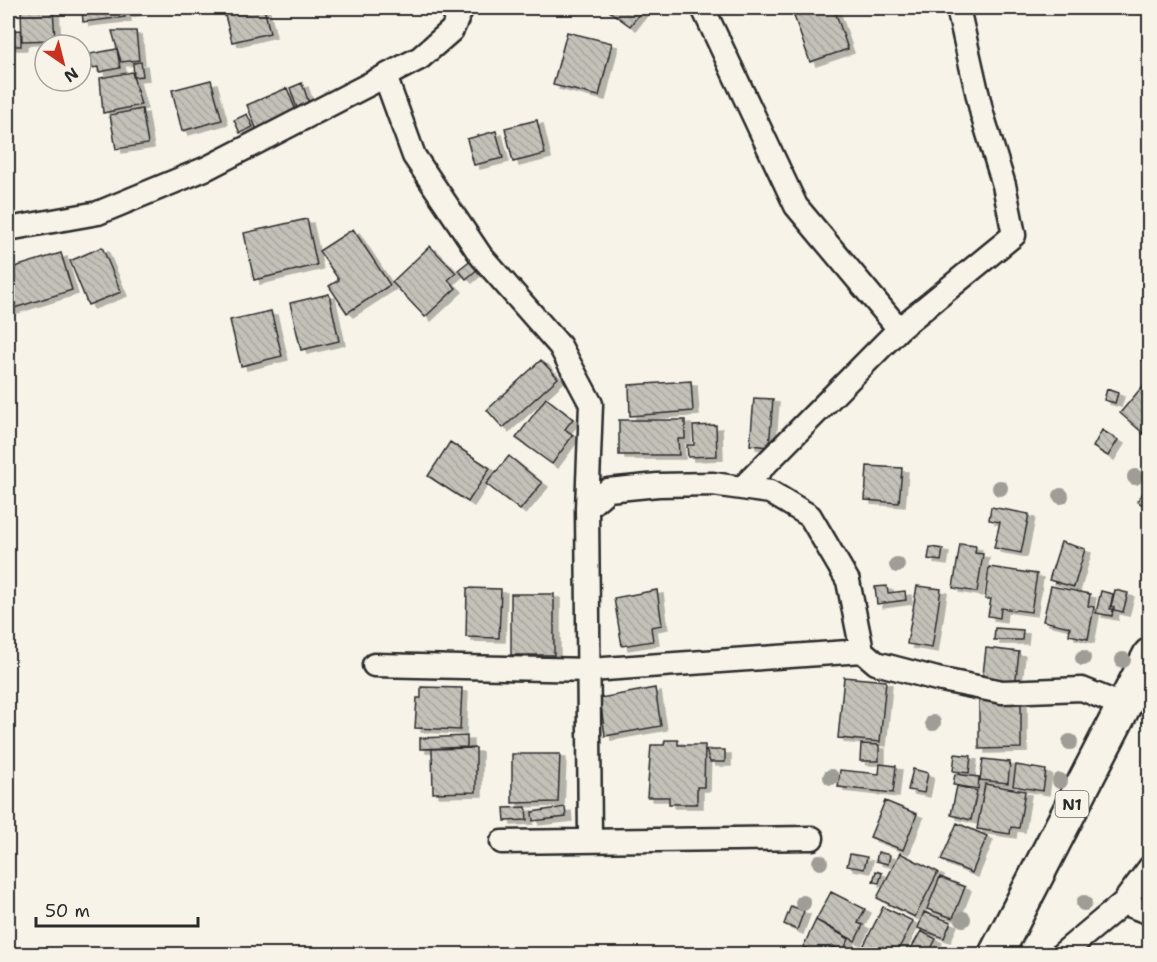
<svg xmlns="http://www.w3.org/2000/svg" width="1157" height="962" viewBox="0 0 1157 962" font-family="'Shantell Sans',sans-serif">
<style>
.building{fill:url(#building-back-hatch);stroke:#2b2b2b;stroke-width:1.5;filter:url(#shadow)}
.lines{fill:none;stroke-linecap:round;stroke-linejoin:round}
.street-casing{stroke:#2b2b2b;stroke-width:27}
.highway-casing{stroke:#2b2b2b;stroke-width:38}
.street{stroke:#f7f3e8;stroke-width:22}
.highway{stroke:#f7f3e8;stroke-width:33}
.tree{fill:#9f9d96}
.labels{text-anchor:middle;stroke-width:5;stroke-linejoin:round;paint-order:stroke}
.shield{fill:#f7f3e8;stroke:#686764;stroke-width:1.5}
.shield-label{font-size:16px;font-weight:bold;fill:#2b2b2b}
</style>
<defs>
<pattern id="building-back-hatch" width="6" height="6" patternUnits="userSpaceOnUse" patternTransform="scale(1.5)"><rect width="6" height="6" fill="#c4c1b9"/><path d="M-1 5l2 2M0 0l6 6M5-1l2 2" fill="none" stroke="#a9a69f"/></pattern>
<filter id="shadow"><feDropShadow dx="6" dy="4" stdDeviation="0" flood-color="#0004"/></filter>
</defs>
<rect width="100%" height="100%" fill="#f7f3e8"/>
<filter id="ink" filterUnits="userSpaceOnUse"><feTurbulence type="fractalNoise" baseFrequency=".0167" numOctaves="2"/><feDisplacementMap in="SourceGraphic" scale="12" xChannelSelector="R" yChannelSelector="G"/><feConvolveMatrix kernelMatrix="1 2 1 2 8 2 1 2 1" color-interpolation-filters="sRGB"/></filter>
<g filter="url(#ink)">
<path class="building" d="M21,8H53L55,40L22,41Z
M82,8H124L125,17L83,22Z
M125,8H139V11L125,13Z
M223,8H264L270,33L232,42Z
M605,8H644L630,26Z
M810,8H834L848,49L810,62L793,13Z
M21,30V46H9V31Z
M112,31H136L139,60L121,62Z
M567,32L612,43L599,96L553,85Z
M117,49L120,68L99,72L98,67L92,68L90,54Z
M141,62L143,76L134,77L133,63Z
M132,72L141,105L103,113L100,78Z
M211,80L222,120L182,131L172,90Z
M302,83L311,109L299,114L290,88Z
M287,88L298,116L258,133L247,105Z
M142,109L148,144L116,149L110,115Z
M247,114L253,127L240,133L234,120Z
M537,120L545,154L513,162L505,128Z
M496,131L503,158L474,165L467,139Z
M307,219L317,265L254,280L244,233Z
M353,229L390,285L347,313L329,286L339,280L319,251Z
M430,246L456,273L448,280L456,288L425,317L392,282Z
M102,247L121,292L88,305L70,261Z
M61,253L72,290L8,310V269Z
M472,259L479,268L466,279L458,270Z
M329,294L339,341L301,350L290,303Z
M271,311L282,356L241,366L230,320Z
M1150,349V365L1142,360Z
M541,360L558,378L503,428L487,410Z
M1148,380L1150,428L1144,434L1120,413Z
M691,381L693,411L630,416L629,385Z
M1107,389L1118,393L1115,403L1104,400Z
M546,398L573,419L565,429L573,435L552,464L516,438Z
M754,398L773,399L769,447L750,445Z
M619,420H685V439H678L679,455H619Z
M716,425L717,456L688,457L687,445H694L693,426Z
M1102,430L1118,440L1108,456L1093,447Z
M450,442L490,468L468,502L428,476Z
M509,456L542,483L520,510L486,484Z
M867,466L902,468L899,503L865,500Z
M1150,484V510L1137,501Z
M991,507L1029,514L1021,553L994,548L1000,522L989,520Z
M1061,542L1085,549L1074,587L1049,580Z
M960,544L976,546L975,553L983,554L977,592L953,588Z
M930,547L943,549L941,561L928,559Z
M989,567L1037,574L1031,612L1001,608L1000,618L988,616L991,599H985Z
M887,586L888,593L905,591L906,600L877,604L875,587Z
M917,586L941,589L932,648L907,644Z
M1051,586L1090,594L1088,606L1094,607L1088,639L1069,635L1070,627L1043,621Z
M467,588L501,589L499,638L466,637Z
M657,590L662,625L651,627L653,641L622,646L614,598Z
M1115,590L1128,593L1123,612L1114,610V607L1111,606Z
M1101,591L1113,594L1110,609H1113L1112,616L1096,613Z
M511,594H554V655H511Z
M995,628L1023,630L1022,640H994Z
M986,648L1019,652L1015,687L982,683Z
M844,677L886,681L880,742L838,738Z
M421,687L462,688L460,730L415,728L417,698H421Z
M655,688L661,726L605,736L600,698Z
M979,692H1021V748L979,749Z
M467,736V747L420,749V738Z
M665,740H678V745H705L704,787H697V804H669V797H647L651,745H664Z
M861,744L879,745V761H860Z
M476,748V792L433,793L432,749Z
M706,750H725V762H710Z
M512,754H560L558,802L512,803Z
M955,754L971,756L969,773L953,771Z
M983,759L1010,762L1008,783L980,780Z
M880,764L896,766L893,793L838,787L840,770L879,774Z
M1016,765L1046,770L1043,791L1013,786Z
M913,769L928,773L924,793L908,790Z
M955,774L979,777L978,789L953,785Z
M985,784L1025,791L1019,828L1011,827L1010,834L977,829Z
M957,786L977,791L971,820L951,815Z
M885,801L917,814L903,850L870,837Z
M526,807L527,820L505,821L504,808Z
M565,807L566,817L533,821L532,812Z
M957,823L987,836L972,873L941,860Z
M878,852L890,855L888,864L876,861Z
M900,853L938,872L915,917L877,898Z
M850,854L867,857L864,869L847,866Z
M876,871L882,873L879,883L873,882Z
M940,877L965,887L953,918L927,909Z
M831,892L865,909L858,923L863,925L855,941L816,920Z
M791,906L804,911L797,930L784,924Z
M883,907L913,921L896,954H878L863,947Z
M924,912L951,922L944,938L918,928Z
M816,920L849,939L843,951L833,946L828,954H818L803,947Z
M921,931L936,939L928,954H908Z"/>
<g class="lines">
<defs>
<path id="street" d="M703,8L796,206L899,329
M385,76L414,156L481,256L560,346L591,404L587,508
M8,229L98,213L207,168L420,58L452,30L462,8
M742,488L899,329L1014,235L1004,185L982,114L958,8
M374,665L590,670L862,651
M590,839L587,508L608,490L658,485L713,484L770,492L810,516L848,581L862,651L876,663L937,679L1002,692L1082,689L1124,706
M502,842L812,838
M1123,903L1150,913
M1062,954L1123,903L1150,867"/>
<path id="highway" d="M996,954L1150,655"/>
</defs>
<use href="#street" class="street-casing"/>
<use href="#highway" class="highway-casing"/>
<use href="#street" class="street"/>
<use href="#highway" class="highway"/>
</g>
<g class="tree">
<circle cx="1135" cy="477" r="8"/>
<circle cx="1000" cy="488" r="8"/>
<circle cx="1061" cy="496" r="8"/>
<circle cx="897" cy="565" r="8"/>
<circle cx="1083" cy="658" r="8"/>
<circle cx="1123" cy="660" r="8"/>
<circle cx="933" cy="723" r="8"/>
<circle cx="1070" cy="742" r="8"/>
<circle cx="831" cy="777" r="8"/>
<circle cx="1060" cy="781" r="8"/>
<circle cx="820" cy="862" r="8"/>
<circle cx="803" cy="903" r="8"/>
<circle cx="1084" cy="903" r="8"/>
<circle cx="963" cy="919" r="8"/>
</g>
</g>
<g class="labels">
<rect class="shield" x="1055.5" y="791" width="33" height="26" rx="4.5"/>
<g class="shield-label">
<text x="1072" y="810">N1</text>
</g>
</g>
<rect width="1157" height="962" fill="none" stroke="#f7f3e8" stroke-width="30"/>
<rect x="15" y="15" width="1127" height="932" fill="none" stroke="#2b2b2b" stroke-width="2" filter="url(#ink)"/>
<g transform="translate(63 63) rotate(145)"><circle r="28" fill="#f7f3e8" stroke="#a5a39c" stroke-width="1.5"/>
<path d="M0-4.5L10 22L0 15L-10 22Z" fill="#c8321e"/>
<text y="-9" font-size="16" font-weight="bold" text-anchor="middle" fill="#2b2b2b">N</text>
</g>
<path d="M36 917v9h162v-9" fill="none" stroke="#2b2b2b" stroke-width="3"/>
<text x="45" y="917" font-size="18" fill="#2b2b2b" stroke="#f7f3e8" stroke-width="4.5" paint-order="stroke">50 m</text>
</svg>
